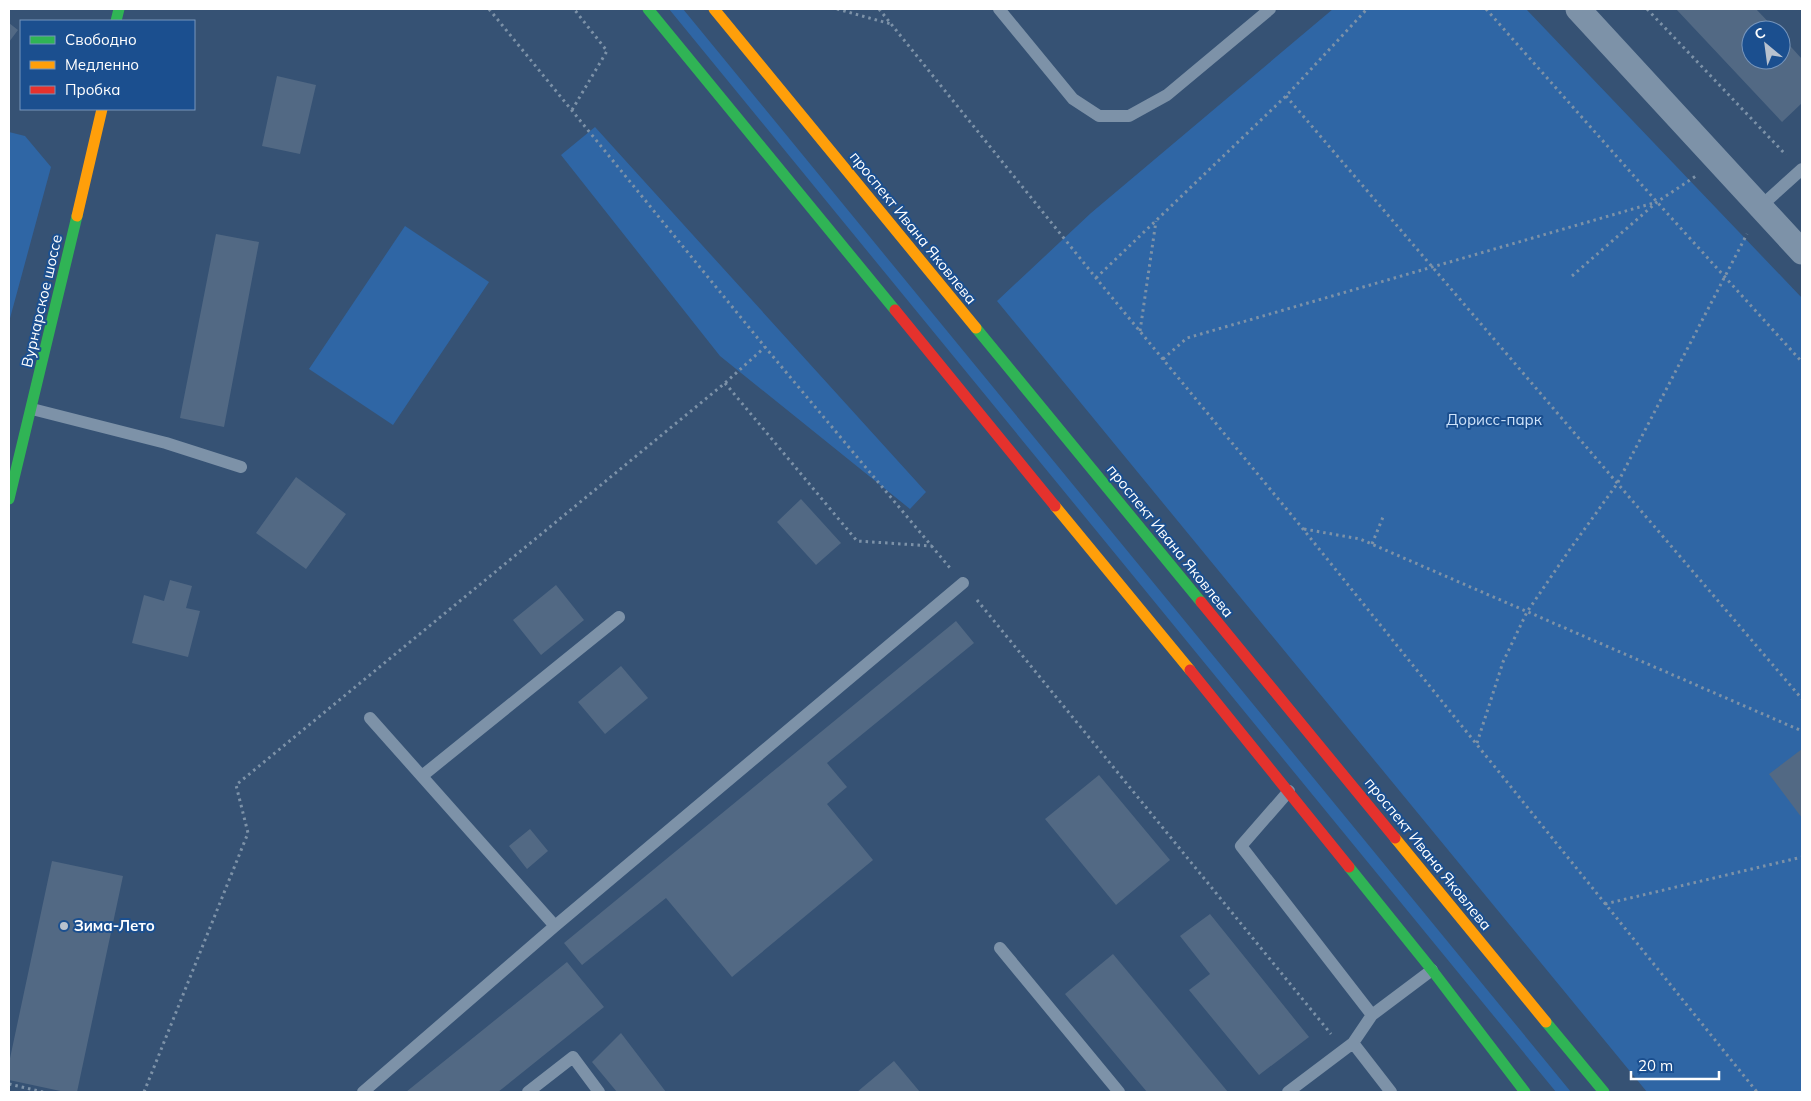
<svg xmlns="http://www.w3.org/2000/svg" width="1811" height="1101" viewBox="0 0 1811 1101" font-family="Mulish,sans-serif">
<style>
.green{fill:#2f66a5}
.building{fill:#526984}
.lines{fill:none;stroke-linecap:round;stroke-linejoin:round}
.path{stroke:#7d92a8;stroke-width:3;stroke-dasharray:2.5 4;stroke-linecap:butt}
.lane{stroke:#7d92a8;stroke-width:12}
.street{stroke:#7d92a8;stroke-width:25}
.fast{stroke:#30b455;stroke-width:11}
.slow{stroke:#ff9f0a;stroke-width:11}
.jam{stroke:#e5322d;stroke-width:11}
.poi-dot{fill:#b9c2ce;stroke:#1b4f8f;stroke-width:2}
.labels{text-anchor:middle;stroke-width:4;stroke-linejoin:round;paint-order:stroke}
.street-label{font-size:15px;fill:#fff;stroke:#1b4f8f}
.park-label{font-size:15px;fill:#cfe3fa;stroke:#1b4f8f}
.poi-label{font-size:15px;font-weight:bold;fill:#fff;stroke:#1b4f8f;text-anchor:start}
</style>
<rect width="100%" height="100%" fill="#365274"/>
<path class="green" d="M669,9H683L1571,1092H1556Z
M1333,9H1526L1802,298V1092H1647L997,301L1091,213Z
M595,127L926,492L910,509L720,356L561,155Z
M9,132L25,136L51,167L9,322Z
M405,226L489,282L393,425L309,369Z"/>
<path class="building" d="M1676,9H1756L1776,30H1751V60H1781V36L1802,59V103L1782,122Z
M9,23L18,30L9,42Z
M277,76L316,85L300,154L262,146Z
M216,234L259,242L224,427L180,418Z
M296,477L346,514L306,569L256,533Z
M801,499L841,543L816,565L777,522Z
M170,580L192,586L186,608L200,611L188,657L132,643L144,595L164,601Z
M556,585L584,620L541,655L513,620Z
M956,621L974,643L827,763L847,787L827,804L873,860L732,977L666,898L582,965L564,943Z
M621,666L648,698L605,734L578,702Z
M1802,749V818L1769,774Z
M1099,775L1170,860L1116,905L1045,819Z
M530,829L548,851L527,869L509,846Z
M52,861L123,876L77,1092H65L9,1080V1063Z
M1210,914L1309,1037L1259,1075L1189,990L1210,974L1180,936Z
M1113,954L1228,1092H1147L1065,994Z
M567,962L604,1007L498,1092H406Z
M621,1033L666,1092H617L592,1062Z
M894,1061L920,1092H857Z"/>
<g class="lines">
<path class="path" d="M489,9L765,347L950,568
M837,9L891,24
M879,9L1096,278L1303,529L1757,1092
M1486,9L1657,202L1802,362
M1647,9L1786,155
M1286,96L1802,699
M572,110L607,51L574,9
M1572,276L1657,202L1696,176
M1096,278L1286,96L1367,9
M1140,331L1156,221
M1163,359L1187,338L1657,202
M725,383L857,541L932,546
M1304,529L1360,539L1802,731
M1372,544L1383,517
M977,600L1331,1034
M1477,743L1503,662L1527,612L1568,552L1617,484L1747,234
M1605,904L1802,857
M9,1084L43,1092
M144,1092L248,833L236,785L725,383L765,347"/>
<path class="lane" d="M999,9L1073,99L1099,116H1129L1167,95L1270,9
M1760,207L1802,169
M32,409L166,443L241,467
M370,718L555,926
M422,776L619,617
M1289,791L1241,846L1372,1015
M1000,948L1119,1092
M363,1092L555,926L963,583
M528,1092L573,1057L599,1092
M1288,1092L1353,1043
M1391,1092L1353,1043L1372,1015L1432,970"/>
<path class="street" d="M1578,9L1802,252"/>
<path class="fast" d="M648,9L895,310
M116,21L119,9
M976,328L1201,602
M9,499L77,216
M1349,867L1432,970L1525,1092
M1546,1022L1604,1092"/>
<path class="slow" d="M714,9L976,328
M77,216L102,109
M1055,506L1190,670
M1395,838L1546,1022"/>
<path class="jam" d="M895,310L1055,506
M1201,602L1395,838
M1190,670L1349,867"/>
</g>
<circle class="poi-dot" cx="64" cy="926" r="5"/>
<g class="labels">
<g class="street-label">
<text transform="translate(913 228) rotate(51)" y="5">проспект Ивана Яковлева</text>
<text transform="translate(42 301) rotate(-77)" y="5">Вурнарское шоссе</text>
<text transform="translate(1170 541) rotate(51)" y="5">проспект Ивана Яковлева</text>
<text transform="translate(1428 854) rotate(51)" y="5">проспект Ивана Яковлева</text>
</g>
<g class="park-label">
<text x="1494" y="425">Дорисс-парк</text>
</g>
<g class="poi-label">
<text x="74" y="931">Зима-Лето</text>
</g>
</g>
<rect width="1811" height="1101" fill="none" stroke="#ffffff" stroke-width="20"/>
<rect x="20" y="20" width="175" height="90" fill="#1b4f8f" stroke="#7695bc"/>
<rect x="30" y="36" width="25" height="8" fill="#30b455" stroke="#7695bc"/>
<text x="65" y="45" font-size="15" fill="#ffffff">Свободно</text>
<rect x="30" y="61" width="25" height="8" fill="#ff9f0a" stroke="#7695bc"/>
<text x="65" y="70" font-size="15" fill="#ffffff">Медленно</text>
<rect x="30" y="86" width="25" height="8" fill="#e5322d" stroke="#7695bc"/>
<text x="65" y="95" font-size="15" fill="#ffffff">Пробка</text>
<g transform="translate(1766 45) rotate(331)"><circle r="24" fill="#1b4f8f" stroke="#7695bc"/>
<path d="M0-4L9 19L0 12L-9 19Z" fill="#b9c2ce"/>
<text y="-8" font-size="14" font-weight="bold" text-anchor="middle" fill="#ffffff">С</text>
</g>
<path d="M1631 1071v8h88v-8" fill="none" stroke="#ffffff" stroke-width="2.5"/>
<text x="1638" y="1071" font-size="15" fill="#ffffff" stroke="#1b4f8f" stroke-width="4" paint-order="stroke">20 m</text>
</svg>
